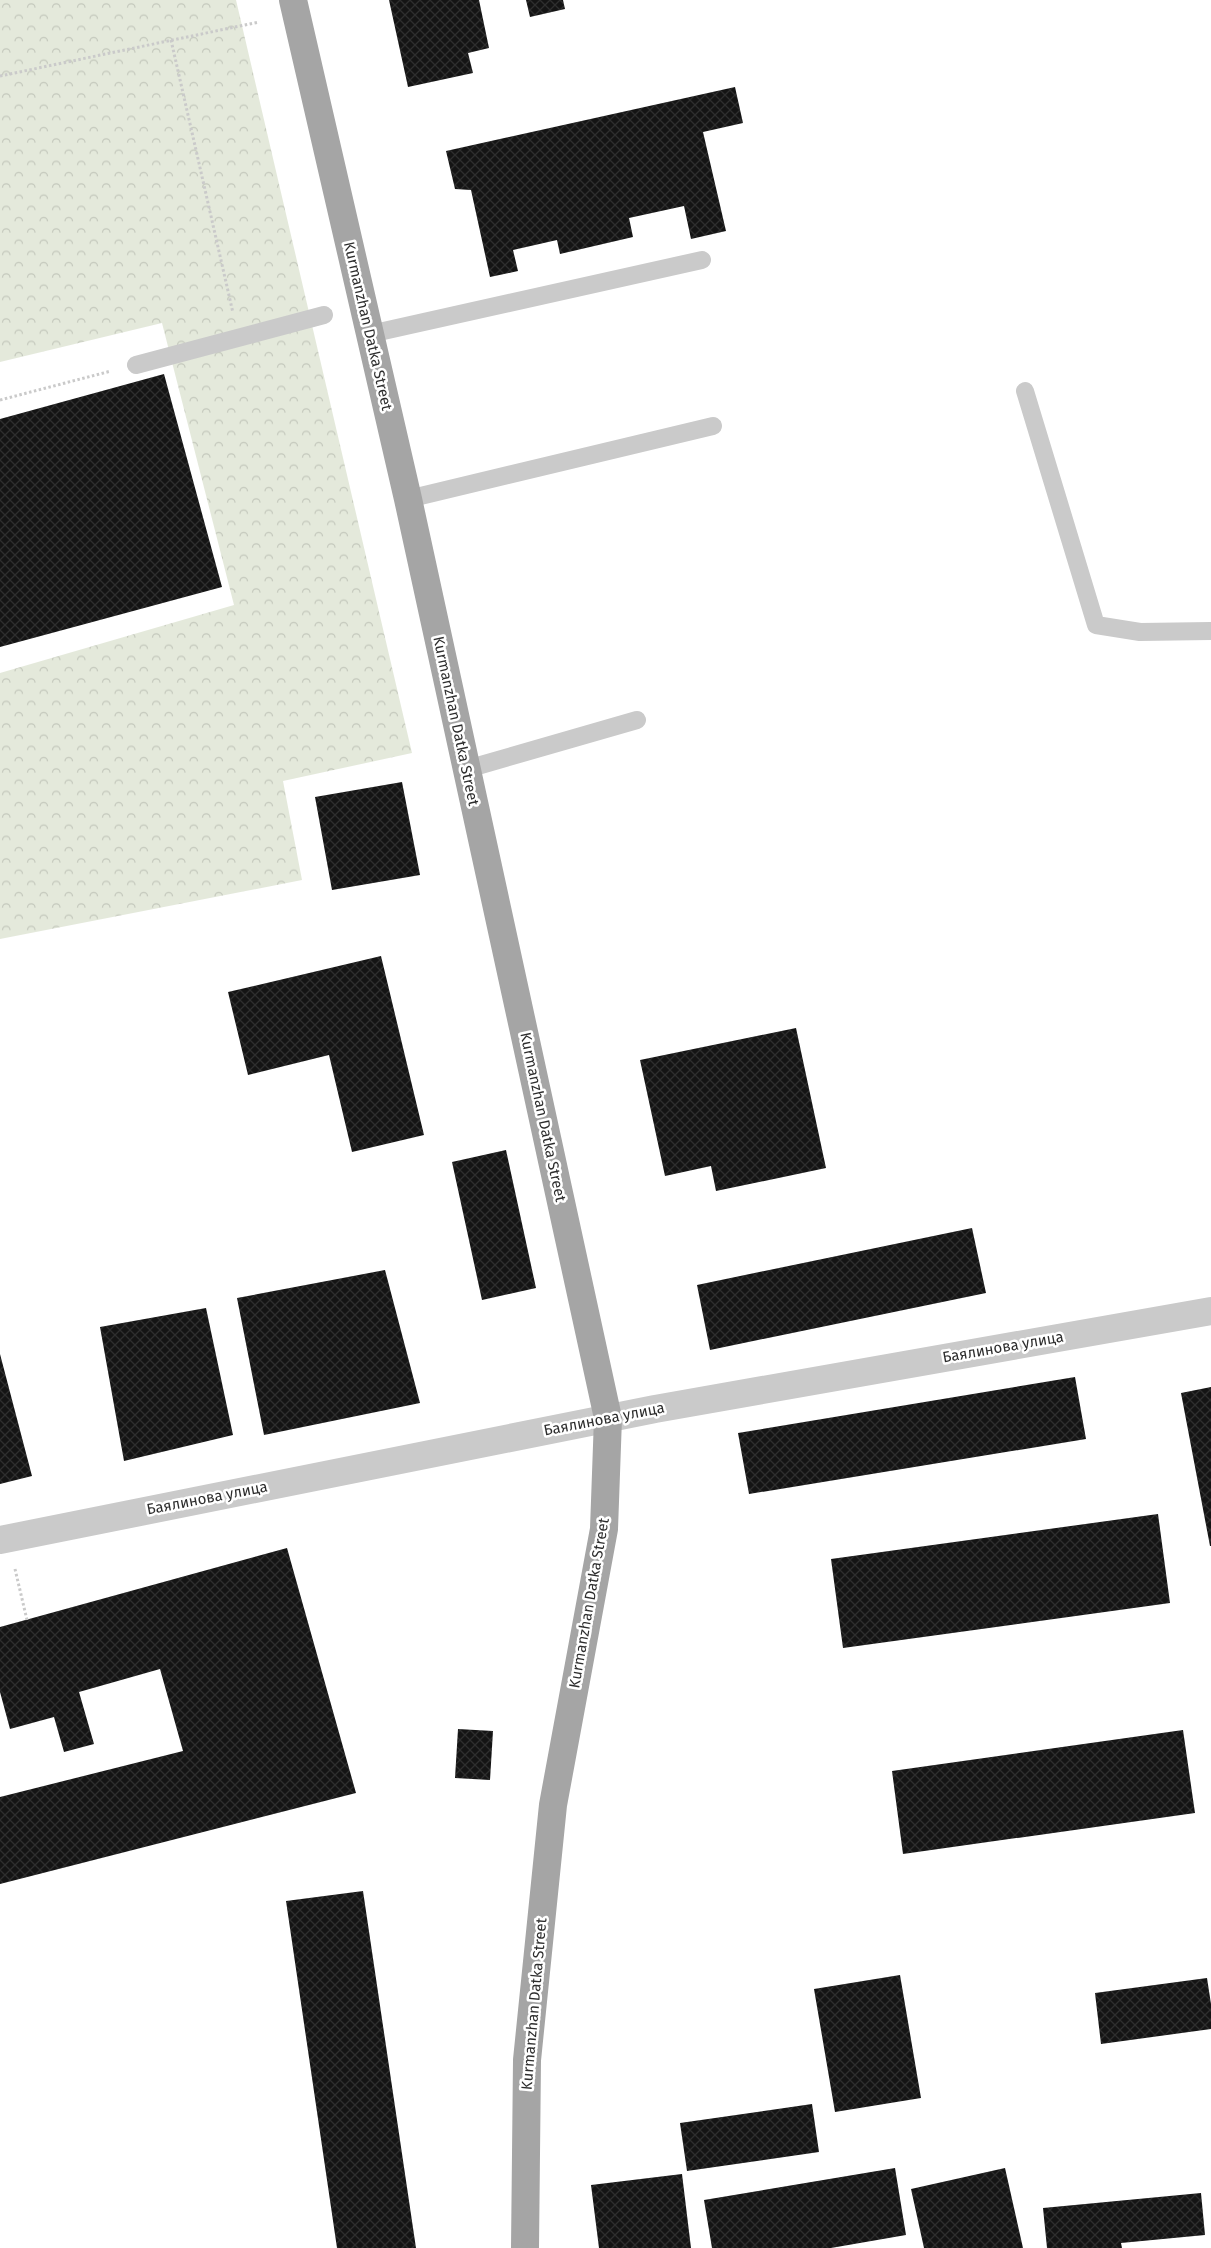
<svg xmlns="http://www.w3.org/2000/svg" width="1211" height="2248" viewBox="0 0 1211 2248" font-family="'Fira Sans',sans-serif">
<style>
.forest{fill:url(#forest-crowns)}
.building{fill:url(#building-cross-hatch)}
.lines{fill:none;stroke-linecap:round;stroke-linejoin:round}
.path{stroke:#cacaca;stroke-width:3;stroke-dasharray:2.5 2.5;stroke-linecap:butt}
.lane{stroke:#cacaca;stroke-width:18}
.street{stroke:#cacaca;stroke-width:28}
.primary{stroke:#a5a5a5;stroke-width:28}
.labels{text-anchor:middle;stroke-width:5;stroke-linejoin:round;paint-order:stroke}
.street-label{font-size:15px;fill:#2d2d2d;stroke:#fff}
</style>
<defs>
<pattern id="forest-crowns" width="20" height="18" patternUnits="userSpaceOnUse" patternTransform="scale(1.25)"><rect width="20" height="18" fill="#e4e9db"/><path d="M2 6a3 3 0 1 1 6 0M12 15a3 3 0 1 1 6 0" fill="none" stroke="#c4c8bc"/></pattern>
<pattern id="building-cross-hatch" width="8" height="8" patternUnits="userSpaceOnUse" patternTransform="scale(1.25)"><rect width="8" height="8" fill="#141414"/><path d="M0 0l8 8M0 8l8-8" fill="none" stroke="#2e2e2e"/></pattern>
</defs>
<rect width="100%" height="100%" fill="#fff"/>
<path class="forest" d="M0,0H236L412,753L283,781L302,880L0,939V673L234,605L162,323L0,362Z"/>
<path class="building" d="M389,0H479L489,48L468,53L473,73L408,87Z
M526,0H563L565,9L530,17Z
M735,87L743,123L703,132L726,231L691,239L684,206L629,218L633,237L560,254L557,240L513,250L518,271L490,277L471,190L455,189L446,151Z
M164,374L222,587L0,647V419Z
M402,782L420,875L332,890L315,797Z
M381,956L424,1135L352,1152L329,1055L248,1075L228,992Z
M796,1028L826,1168L716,1191L711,1166L665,1176L640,1060Z
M506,1150L536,1288L482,1300L452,1162Z
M972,1228L986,1293L710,1350L697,1285Z
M385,1270L420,1403L264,1435L237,1298Z
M206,1308L233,1435L124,1461L100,1327Z
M0,1354L32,1476L0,1484Z
M1075,1377L1086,1439L749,1494L738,1433Z
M1211,1387V1546H1210L1181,1393Z
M1158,1514L1170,1603L843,1648L831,1559Z
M287,1548L356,1793L0,1884V1797L183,1751L160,1669L79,1692L94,1744L64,1752L54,1717L10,1729L0,1692V1627Z
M458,1729L493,1731L490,1780L455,1778Z
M1183,1730L1195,1813L903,1854L892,1771Z
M363,1891L416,2248H337L286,1901Z
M900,1975L921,2098L835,2112L814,1989Z
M1207,1978L1211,2004V2029L1101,2044L1095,1993Z
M812,2104L819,2152L687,2171L680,2123Z
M895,2168L906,2235L831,2248H712L704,2200Z
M1005,2168L1023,2248H924L911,2189Z
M682,2174L691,2248H599L591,2185Z
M1201,2193L1205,2235L1121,2243L1122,2248H1047L1043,2208Z"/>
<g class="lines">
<path class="path" d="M171,40L233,313
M0,76L259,22
M0,400L111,371
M15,1569L27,1620"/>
<path class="lane" d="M370,334L702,260
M136,365L324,315
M1025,391L1096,625L1140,632L1211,631
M408,499L713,426
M467,769L637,720"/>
<path class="street" d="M0,1540L655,1409L1211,1311"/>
<path class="primary" d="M293,0L408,499L608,1418L604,1529L553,1805L527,2060L525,2248"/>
</g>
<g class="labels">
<g class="street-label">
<text transform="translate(368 326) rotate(77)" y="5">Kurmanzhan Datka Street</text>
<text transform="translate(456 721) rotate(78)" y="5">Kurmanzhan Datka Street</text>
<text transform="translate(543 1117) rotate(78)" y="5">Kurmanzhan Datka Street</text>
<text transform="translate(1003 1347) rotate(-10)" y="5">Баялинова улица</text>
<text transform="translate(604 1419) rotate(-11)" y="5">Баялинова улица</text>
<text transform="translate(207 1498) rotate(-11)" y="5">Баялинова улица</text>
<text transform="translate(589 1603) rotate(-80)" y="5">Kurmanzhan Datka Street</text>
<text transform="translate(534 2004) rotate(-85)" y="5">Kurmanzhan Datka Street</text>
</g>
</g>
</svg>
